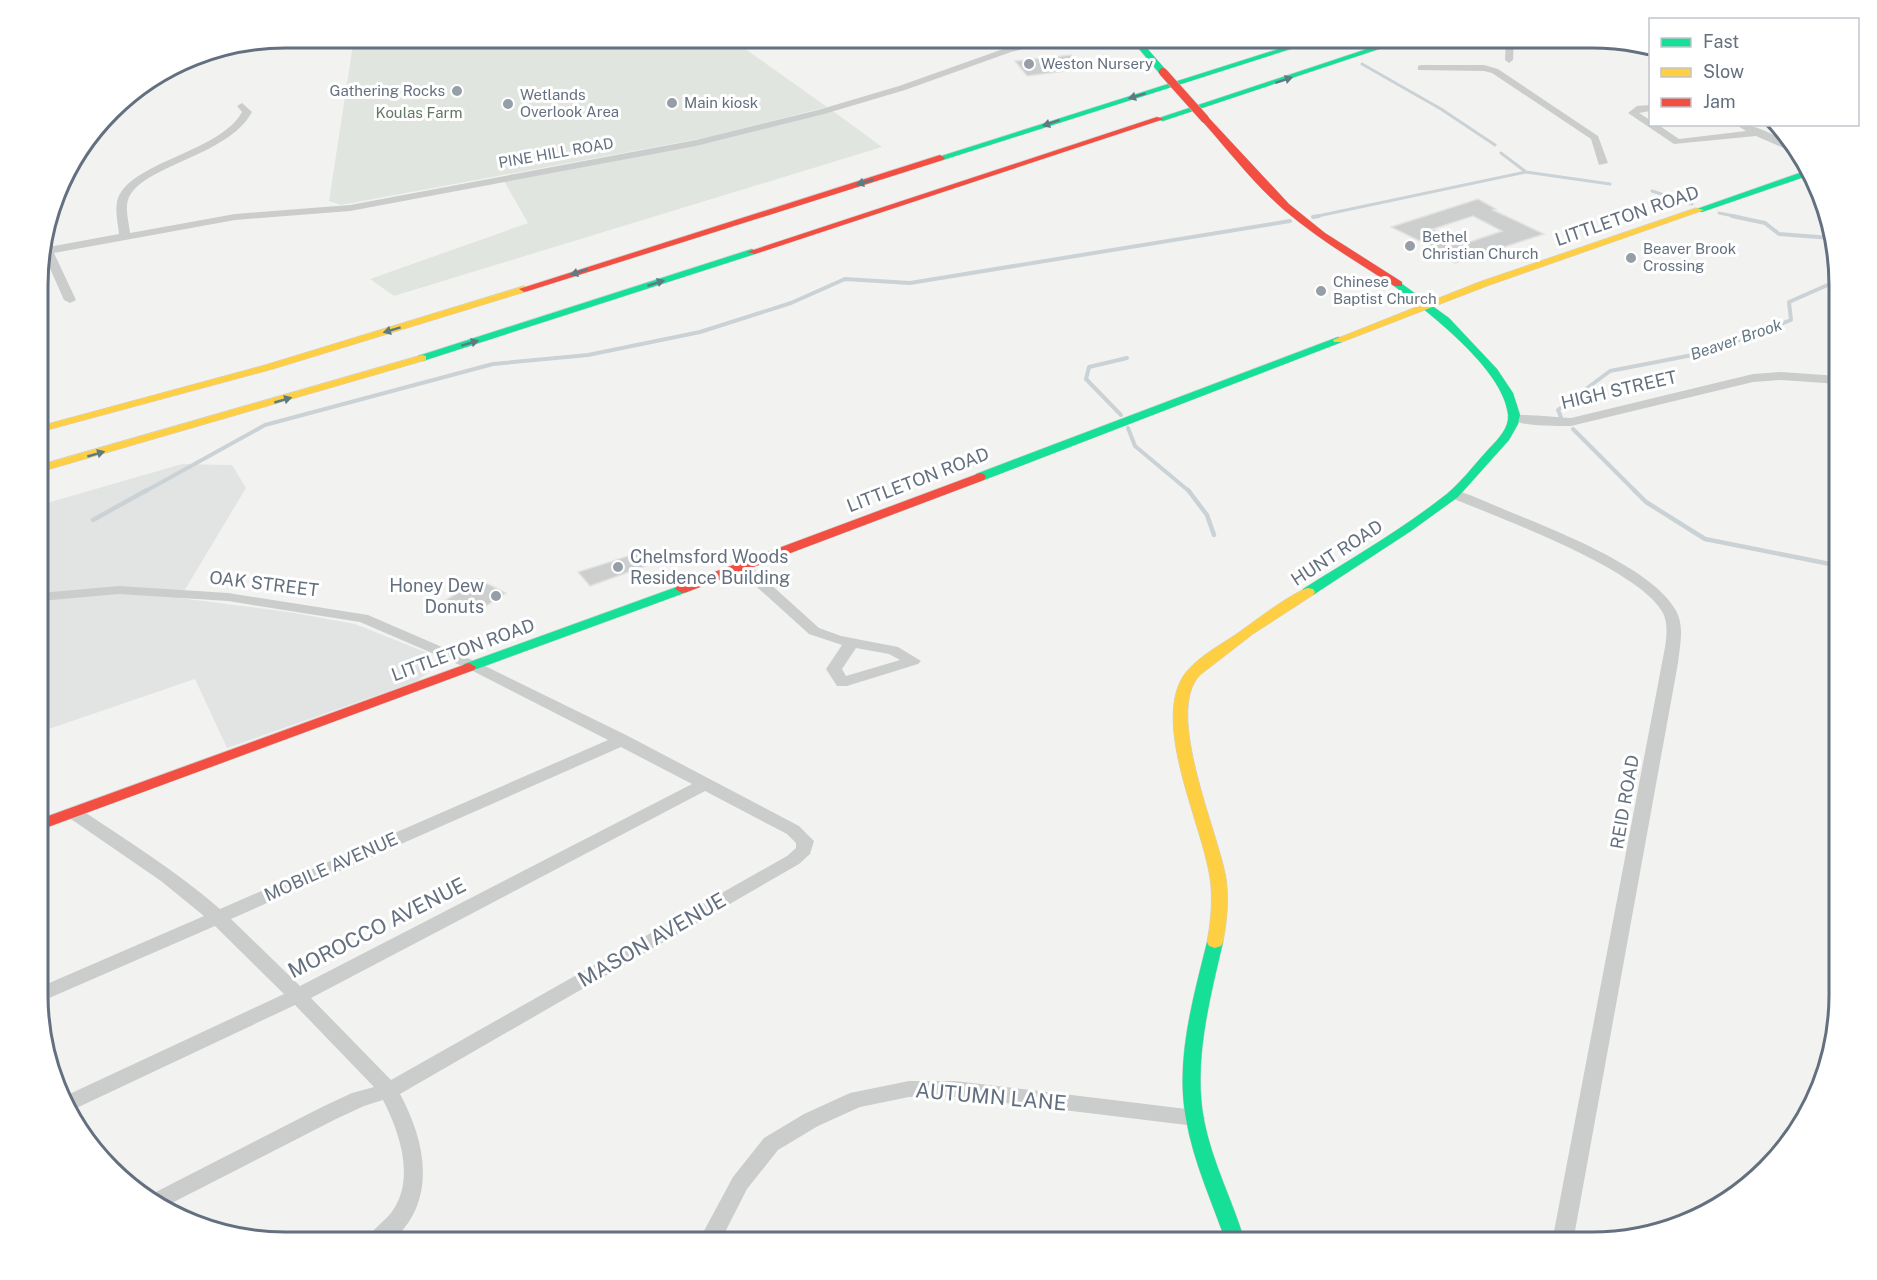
<svg xmlns="http://www.w3.org/2000/svg" width="1877" height="1280" viewBox="0 0 1877 1280" font-family="'Public Sans',sans-serif">
<style>
.built{fill:#e2e4e3}
.green{fill:#e1e5df}
.lines{fill:none;stroke-linecap:round;stroke-linejoin:round}
.stream-far2{stroke:#cbd2d6;stroke-width:3}
.stream-far1{stroke:#cbd2d6;stroke-width:4}
.stream{stroke:#cbd2d6;stroke-width:4.5}
.building{fill:#cdcece;stroke:#e2e2e1;stroke-width:1.5;fill-rule:evenodd}
.fast-casing{stroke:#cecfcf;stroke-width:1}
.slow-casing{stroke:#cecfcf;stroke-width:1}
.jam-casing{stroke:#cecfcf;stroke-width:1}
.street{fill:#cbcccc;fill-rule:evenodd}
.fast{fill:#16e098;fill-rule:evenodd}
.slow{fill:#ffcf43;fill-rule:evenodd}
.jam{fill:#f24e42;fill-rule:evenodd}
.jam-bridge-casing{stroke:#cecfcf;stroke-width:9;stroke-linecap:butt}
.jam-bridge{stroke:#f24e42;stroke-width:8}
.oneway{fill:#5c7b82}
.poi-dot{fill:#969ea7;stroke:#fff;stroke-width:2}
.labels{text-anchor:middle;stroke-width:6;stroke-linejoin:round;paint-order:stroke}
.far-poi-label{font-size:15px;fill:#64707f;stroke:#fff;text-anchor:start}
.far-park-label{font-size:15px;fill:#647763;stroke:#fff}
.far-street-label{font-size:15px;fill:#64707f;stroke:#fff}
.far-water-label{font-size:16px;font-style:italic;fill:#647784;stroke:#fff}
.street-label{font-size:18px;fill:#64707f;stroke:#fff}
.poi-label{font-size:18px;fill:#64707f;stroke:#fff;text-anchor:start}
.near-street-label{font-size:21px;fill:#64707f;stroke:#fff}
.rim{fill:none;stroke:#64707f;stroke-width:3}
</style>
<rect width="100%" height="100%" fill="#f2f3f1"/>
<path class="built" d="M182,464L232,465L246,488L180,598L289,612L355,624L428,653L434,662L430,671L417,681L227,748L195,679L40,732V505Z"/>
<path class="green" d="M354,38H730L827,107L704,138L341,205L329,201Z
M833,111L882,147L394,296L370,279L528,223L504,181L712,142Z"/>
<g class="lines">
<path class="stream-far2" d="M1362,64L1441,109L1495,145
M1501,153L1526,172L1610,184
M1652,191L1692,204
M1719,213L1739,217
M1313,217L1526,172"/>
<path class="stream-far1" d="M1732,216L1765,223L1779,234L1831,238
M1313,217L1319,216
M1121,415L1086,379L1089,367L1127,358
M1561,417L1558,410L1610,371L1708,352L1791,320L1789,302L1839,280
M1128,428L1135,446L1190,492
M1573,429L1636,492
M144,492L265,425L493,364L588,355L700,332L791,303L845,279L910,283L1290,221"/>
<path class="stream" d="M1188,490L1207,515L1214,535
M1634,490L1646,502L1705,539L1830,564L1839,573
M93,520L147,490"/>
</g>
<path class="building" d="M1071,55L1082,69L1027,76L1015,61Z
M1478,199L1496,209L1493,210L1544,234L1455,263L1436,253L1440,251L1391,227ZM1473,216L1502,231L1461,245L1433,229Z
M647,550L657,562L590,586L578,572Z
M478,579L506,593L474,614L446,600Z"/>
<g class="lines">
<defs>
<path id="fast" d="M1130,38H1138L1166,70V74H1160Z
M1313,38H1325L943,160L935,158Z
M1400,38H1412L1163,121L1156,119Z
M1808,170L1813,174L1702,212L1694,210Z
M752,249L757,252L755,254L426,360L422,361L417,358L418,356Z
M1398,281L1449,318L1497,369L1513,393L1520,415L1518,424L1509,440L1458,497L1411,531L1313,595H1303L1301,592L1303,589C1352,558 1403,529 1448,493C1462,481 1474,465 1486,452C1495,442 1510,429 1508,414C1503,369 1429,313 1394,286V282Z
M1338,337L1342,338V342L984,480H976L974,477L976,474Z
M682,585L687,586L689,589L687,592L474,670L469,671L462,667L464,664Z
M1215,936L1221,938L1223,942C1210,999 1193,1061 1204,1120C1212,1162 1233,1201 1245,1242H1226C1212,1202 1193,1161 1186,1119C1175,1060 1193,999 1207,942L1209,938Z"/>
<path id="slow" d="M1696,208L1704,210L1487,286L1342,342H1334L1333,340L1479,282Z
M524,286L529,289L528,291L273,369L40,432V426L265,365Z
M422,355L426,356V360L40,472V465Z
M1308,588L1313,589L1315,592L1313,595L1253,634L1200,675C1164,712 1218,831 1226,878C1229,899 1227,921 1223,942L1221,946L1215,948L1209,946L1207,942C1211,921 1213,899 1210,878C1202,825 1156,733 1180,682C1189,662 1217,647 1235,635C1251,624 1292,592 1308,588Z"/>
<path id="jam" d="M1157,117L1164,119L755,254L747,252Z
M1202,117H1208L1289,204L1325,233L1402,282V286H1394C1357,262 1318,239 1284,210C1253,183 1229,151 1202,121Z
M940,155L945,158L943,160L528,291L524,292L519,289Z
M980,473L984,474L986,477L984,480L687,592L682,593L675,589L677,586Z
M469,663L476,667L474,670L40,830V819Z"/>
</defs>
<use href="#fast" class="fast-casing"/>
<use href="#slow" class="slow-casing"/>
<use href="#jam" class="jam-casing"/>
<path class="street" d="M1055,38H1071L1011,52L905,90L824,114L696,146L350,211L235,220L54,253L76,300L70,303L64,300L44,255H40L43,248L119,234C118,224 115,212 117,202C126,162 220,153 242,112L237,106L242,103L252,112C228,157 140,165 128,200C125,210 129,223 130,233L235,214L350,205L696,140L818,110L899,86L1006,48Z
M1506,38H1514L1513,60L1509,63L1505,60Z
M1421,65H1484L1498,69L1598,136L1608,163L1599,165L1591,139L1492,73L1484,71L1418,70V66Z
M1650,105V111L1639,113L1650,120V124H1657L1679,139L1746,131L1735,124C1755,124 1782,136 1795,153L1756,136L1674,144L1628,113L1637,106Z
M1781,372L1839,376V384L1781,380L1753,382L1571,426C1555,426 1518,427 1507,417C1512,412 1558,418 1571,418L1753,374Z
M1454,490C1470,494 1486,502 1501,508C1548,528 1649,565 1675,609C1685,625 1680,645 1678,663L1573,1242H1552L1662,663C1665,647 1670,628 1663,613C1640,569 1497,517 1449,497L1447,494L1449,491Z
M742,562L747,563L819,628L841,636L898,647L921,661L918,664L847,686H837L826,669L842,645L809,634L737,569L735,566ZM856,648L889,654L900,660L846,676L842,669Z
M119,586L228,593L368,615L479,663L628,736L799,826L814,841L810,854L799,864L400,1094C426,1142 438,1202 391,1242H365C372,1228 387,1221 395,1207C414,1175 399,1131 383,1100L364,1106L336,1119L164,1207L146,1198L148,1196L322,1107L352,1093L374,1087L295,1005L68,1112L63,1097L284,994L215,926L40,1002V987L204,916L161,881L68,817L66,813L68,809H80C128,841 176,871 220,909L608,740L469,669L360,622L228,601L166,597L119,594L40,601V593ZM621,747L692,784L300,986L231,919ZM705,791L787,834L796,843V848L787,856L391,1080L311,998Z
M909,1081H955L1195,1110L1202,1112L1205,1118L1202,1124L1195,1126L955,1097H909L860,1107L818,1126L778,1150L747,1189L720,1242H698L733,1177L764,1138L804,1114L850,1093Z"/>
<use href="#fast" class="fast"/>
<use href="#slow" class="slow"/>
<use href="#jam" class="jam"/>
<defs>
<path id="jam-bridge" d="M1163,72L1205,119"/>
</defs>
<use href="#jam-bridge" class="jam-bridge-casing"/>
<use href="#jam-bridge" class="jam-bridge"/>
</g>
<defs><path id="oneway-solid" d="M-6-.8H1V-3.2L6.5 0L1 3.2V.8H-6Z" transform="scale(1.5)"/></defs>
<g class="oneway">
<use href="#oneway-solid" transform="translate(1284 80) rotate(-18)"/>
<use href="#oneway-solid" transform="translate(1137 96) rotate(163)"/>
<use href="#oneway-solid" transform="translate(1051 123) rotate(162)"/>
<use href="#oneway-solid" transform="translate(865 182) rotate(163)"/>
<use href="#oneway-solid" transform="translate(579 272) rotate(162)"/>
<use href="#oneway-solid" transform="translate(656 283) rotate(-18)"/>
<use href="#oneway-solid" transform="translate(392 330) rotate(163)"/>
<use href="#oneway-solid" transform="translate(470 343) rotate(-17)"/>
<use href="#oneway-solid" transform="translate(283 400) rotate(-16)"/>
<use href="#oneway-solid" transform="translate(96 454) rotate(-16)"/>
</g>
<g class="poi-dot">
<circle cx="1029" cy="64" r="6"/>
<circle cx="457" cy="91" r="6"/>
<circle cx="672" cy="103" r="6"/>
<circle cx="508" cy="104" r="6"/>
<circle cx="1410" cy="246" r="6"/>
<circle cx="1631" cy="258" r="6"/>
<circle cx="1321" cy="291" r="6"/>
<circle cx="618" cy="567" r="6"/>
<circle cx="496" cy="596" r="6"/>
</g>
<g class="labels">
<g class="far-poi-label">
<text x="1041" y="69">Weston Nursery</text>
<text x="445" y="96" text-anchor="end">Gathering Rocks</text>
<text x="520" y="100">Wetlands<tspan x="520" dy="17">Overlook Area</tspan></text>
<text x="684" y="108">Main kiosk</text>
<text x="1422" y="242">Bethel<tspan x="1422" dy="17">Christian Church</tspan></text>
<text x="1643" y="254">Beaver Brook<tspan x="1643" dy="17">Crossing</tspan></text>
<text x="1333" y="287">Chinese<tspan x="1333" dy="17">Baptist Church</tspan></text>
</g>
<g class="far-park-label">
<text x="419" y="118">Koulas Farm</text>
</g>
<g class="far-street-label">
<text transform="translate(556 153) rotate(-10)" y="5">PINE HILL ROAD</text>
</g>
<g class="far-water-label">
<text transform="translate(1736 339) rotate(-19)" y="6">Beaver Brook</text>
</g>
<g class="street-label">
<text transform="translate(1627 216) rotate(-19)" y="6">LITTLETON ROAD</text>
<text transform="translate(1619 390) rotate(-13)" y="6">HIGH STREET</text>
<text transform="translate(918 480) rotate(-21)" y="6">LITTLETON ROAD</text>
<text transform="translate(1337 553) rotate(-33)" y="6">HUNT ROAD</text>
<text transform="translate(264 584) rotate(7)" y="6">OAK STREET</text>
<text transform="translate(463 650) rotate(-20)" y="6">LITTLETON ROAD</text>
<text transform="translate(1625 802) rotate(-80)" y="6">REID ROAD</text>
<text transform="translate(331 867) rotate(-24)" y="6">MOBILE AVENUE</text>
</g>
<g class="poi-label">
<text x="630" y="563">Chelmsford Woods<tspan x="630" dy="21">Residence Building</tspan></text>
<text x="484" y="592" text-anchor="end">Honey Dew<tspan x="484" dy="21">Donuts</tspan></text>
</g>
<g class="near-street-label">
<text transform="translate(377 928) rotate(-27)" y="7">MOROCCO AVENUE</text>
<text transform="translate(652 940) rotate(-30)" y="7">MASON AVENUE</text>
<text transform="translate(991 1097) rotate(5)" y="7">AUTUMN LANE</text>
</g>
</g>
<path d="M0 0H1877V1280H0ZM285 48H1592A237 237 0 0 1 1829 285V995A237 237 0 0 1 1592 1232H285A237 237 0 0 1 48 995V285A237 237 0 0 1 285 48Z" fill="#fff" fill-rule="evenodd"/>
<path class="rim" d="M285 48H1592A237 237 0 0 1 1829 285V995A237 237 0 0 1 1592 1232H285A237 237 0 0 1 48 995V285A237 237 0 0 1 285 48Z"/>
<rect x="1649" y="18" width="210" height="108" fill="#ffffff" stroke="#c1c6cc" stroke-width="1.5"/>
<rect x="1661" y="38" width="30" height="9" fill="#16e098" stroke="#c1c6cc" stroke-width="1.5"/>
<text x="1703" y="48" font-size="18" fill="#64707f">Fast</text>
<rect x="1661" y="68" width="30" height="9" fill="#ffcf43" stroke="#c1c6cc" stroke-width="1.5"/>
<text x="1703" y="78" font-size="18" fill="#64707f">Slow</text>
<rect x="1661" y="98" width="30" height="9" fill="#f24e42" stroke="#c1c6cc" stroke-width="1.5"/>
<text x="1703" y="108" font-size="18" fill="#64707f">Jam</text>
</svg>
